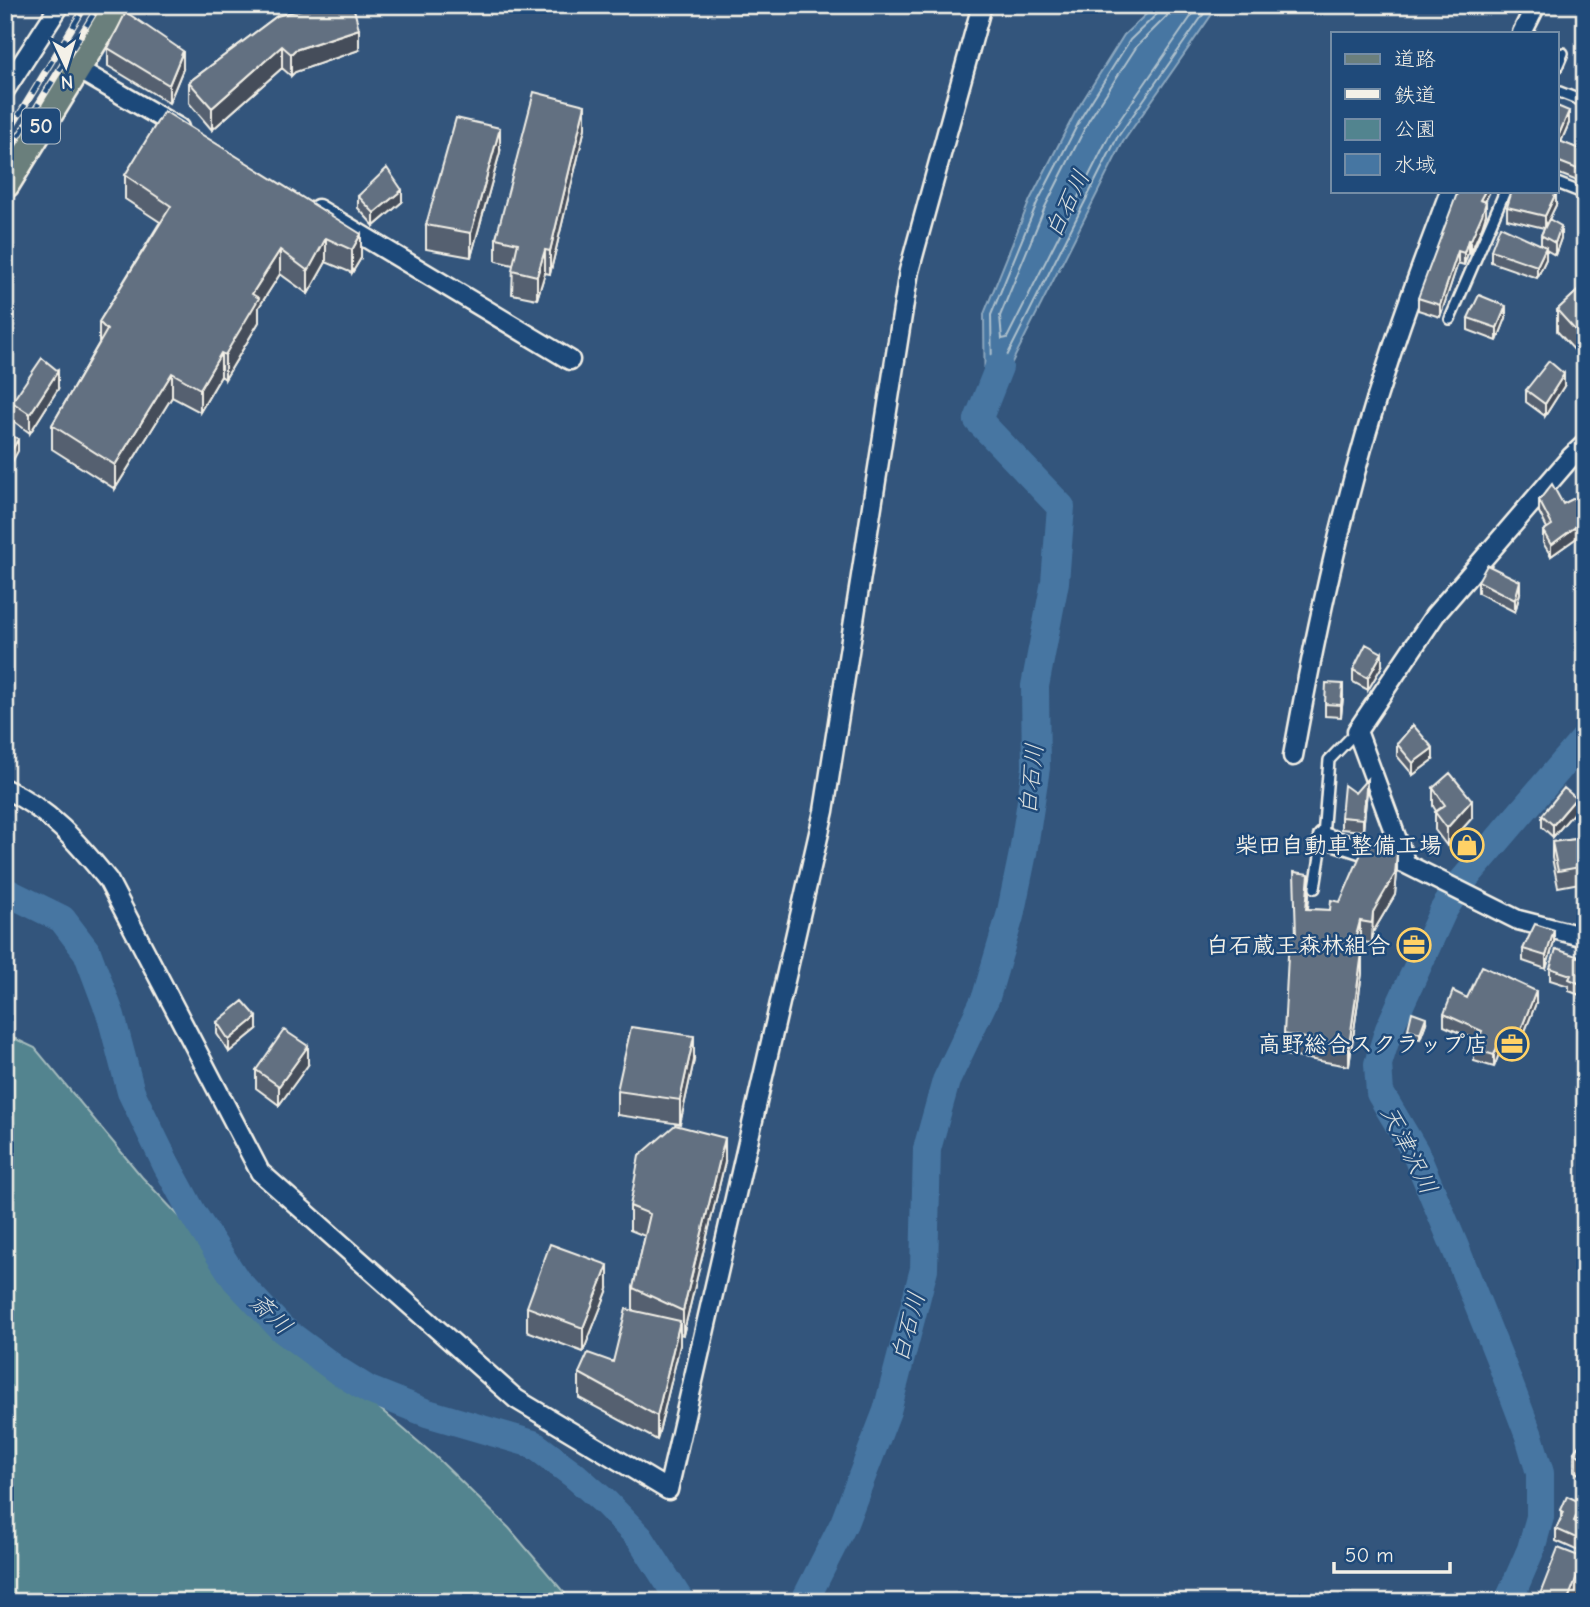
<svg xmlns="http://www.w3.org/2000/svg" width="1590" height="1607" viewBox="0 0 1590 1607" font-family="'Comic Neue','Klee One',sans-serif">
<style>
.green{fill:#52848f;stroke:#a3babc;stroke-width:2}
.water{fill:#4676a2;stroke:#8ca7be;stroke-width:2}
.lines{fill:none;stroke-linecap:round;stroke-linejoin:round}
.shore{stroke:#aec0cc;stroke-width:2}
.river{stroke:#4676a2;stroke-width:28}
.lane-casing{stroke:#f4f1e8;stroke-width:14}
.street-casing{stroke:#f4f1e8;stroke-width:23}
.primary-casing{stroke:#f4f1e8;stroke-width:33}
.lane{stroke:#1f4a7a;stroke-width:9}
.street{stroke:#1f4a7a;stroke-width:18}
.primary{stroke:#6b7f7c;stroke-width:28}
.rail-casing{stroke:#f4f1e8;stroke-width:7}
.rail{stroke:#1f4a7a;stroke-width:4.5;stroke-dasharray:13;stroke-linecap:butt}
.wall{fill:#54606f;stroke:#f4f1e8;stroke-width:2}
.shaded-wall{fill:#454e5a;stroke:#f4f1e8;stroke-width:2}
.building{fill:#627081;stroke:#f4f1e8;stroke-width:2}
.labels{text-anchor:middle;stroke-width:5;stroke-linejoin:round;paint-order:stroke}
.shield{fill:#1f4a7a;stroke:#b4bfc7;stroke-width:2}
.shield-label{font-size:21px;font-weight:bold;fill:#f4f1e8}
.poi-label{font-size:23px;font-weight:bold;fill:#f4f1e8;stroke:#1f4a7a;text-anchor:end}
.water-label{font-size:24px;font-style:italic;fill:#dadfde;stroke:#1f4a7a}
</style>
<rect width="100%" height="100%" fill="#33557c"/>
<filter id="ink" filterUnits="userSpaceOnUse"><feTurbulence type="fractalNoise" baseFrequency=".0143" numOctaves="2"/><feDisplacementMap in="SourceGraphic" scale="14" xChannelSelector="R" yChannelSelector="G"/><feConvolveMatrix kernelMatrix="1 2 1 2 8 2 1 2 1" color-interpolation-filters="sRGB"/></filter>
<g filter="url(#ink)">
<path class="green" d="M5,1034L35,1048L142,1177L279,1322L435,1456L509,1528L572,1602H9L5,1598Z"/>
<path class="water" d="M1156,5H1221L1215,10L1123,142L985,416L984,314L1030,200L1075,113L1124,35Z"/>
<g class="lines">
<path class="shore" d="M1160,5L1158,13L1130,40L1082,116L1037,203L991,315L992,373L994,376L998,374L1117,138L1210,5
M1169,5L1167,16L1137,46L1089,120L1045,207L1000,316L1002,339L1007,338L1110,134L1199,5"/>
<path class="river" d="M5,891L62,919L87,952L111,1016L131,1092L166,1164L193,1214L236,1280L282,1329L337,1370L369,1390L427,1413L533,1444L573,1474L606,1503L640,1538L681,1602
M804,1602L844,1523L887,1411L924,1269L927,1149L946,1081L986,997L1010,916L1023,853L1036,768L1035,686L1055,582L1061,507L978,420L999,367
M1508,1602L1531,1549L1540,1517V1473L1529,1436L1499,1357L1455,1247L1415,1152L1380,1093L1378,1064L1389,1029L1443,911L1460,884L1585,738"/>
<defs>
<path id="lane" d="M1557,67L1563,53
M1557,91L1585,102
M1557,183L1585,194
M1450,319L1505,191
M1315,888L1323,837L1329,760L1357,731"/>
<path id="street" d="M1522,33L1536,5
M76,68L179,128
M5,90L60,5
M318,209L570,360
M1293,756C1317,623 1346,489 1389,360C1407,303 1429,247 1450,191
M5,789C49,809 78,843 108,880L260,1172L516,1399L668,1490L824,811L909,271L982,5
M1323,837L1406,864L1518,920L1585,937
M1406,864L1357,731L1435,615L1571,457L1585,444"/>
<path id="primary" d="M5,184L115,5"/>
</defs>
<use href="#lane" class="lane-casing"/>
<use href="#street" class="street-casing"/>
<use href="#primary" class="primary-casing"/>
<use href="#lane" class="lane"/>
<use href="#street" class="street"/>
<use href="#primary" class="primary"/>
<defs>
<path id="rail" d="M5,138L86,5
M5,159L99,5"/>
</defs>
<use href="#rail" class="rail-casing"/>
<use href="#rail" class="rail"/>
</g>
<path class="wall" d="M277,16L359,50L295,72L291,76L282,68L212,130L189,103V82Z
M108,48L183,69L169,103L108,66Z
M1557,106L1569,123L1561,142L1579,149L1585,131V184L1557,173Z
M585,128L550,274L545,273L537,299L512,294L513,265L496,261V238Z
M500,152L471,257L426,249V225Z
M125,175L361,234V258L352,273L326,262L308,294L280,274L259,307V322L225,379L221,376L200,412L172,397L115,489L52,449V425L99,343V322L160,222L125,199Z
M1490,191L1485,202L1486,214L1482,227L1470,254L1468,253L1464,265L1458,263L1440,317L1418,310V298Z
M358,196L402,202L374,226L358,208Z
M1556,205L1549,219L1561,238L1555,255L1546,250V259L1537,278L1491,262V250L1541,244V235L1544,228L1507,219V207Z
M1585,284V362L1557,331V310Z
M1468,318H1506L1497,341L1468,330Z
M1564,386L1545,416L1526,402V390Z
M58,389L30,433L12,420V402Z
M1585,493L1581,542L1578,537L1551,556L1543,543V531L1547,528L1539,512V500L1563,504Z
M1478,581L1520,593L1515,612L1478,593Z
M1382,666L1368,690L1353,682V670Z
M1343,697L1341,717L1325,716V704Z
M1397,744L1433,760L1413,775L1397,756Z
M1433,788L1472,818L1447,846L1435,830V812L1436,811L1433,806Z
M1367,791L1363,831L1341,829V817Z
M1576,810L1553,837L1542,827V815Z
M1585,838V882L1558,887L1552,858V842Z
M1397,873L1395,895L1373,932L1372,943L1360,942L1358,952L1362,973L1349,1066L1284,1055V1034L1295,936L1309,895L1308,909L1330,910L1340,902Z
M1554,942L1546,969L1523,961V949Z
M1585,959V997L1569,991V986L1550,980V968Z
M1467,998L1536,1003L1516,1054L1500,1051L1494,1067L1474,1061V1049L1478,1041L1444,1026V1014Z
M217,1022L257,1029L229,1052L217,1034Z
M1426,1023L1420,1039L1408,1035V1029Z
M694,1060L680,1124L617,1115V1091Z
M308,1065L279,1105L256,1088V1070Z
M725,1162L683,1335L680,1334V1345L657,1440L579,1398V1373L613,1362L633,1311V1288L645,1236L630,1230V1206Z
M608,1289L583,1352L527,1331V1307Z
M1585,1438V1478L1574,1471V1452Z
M1561,1510L1582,1515L1578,1524L1585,1527V1554L1556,1541V1529L1561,1518Z"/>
<path class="shaded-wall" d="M359,29V50L295,72L291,76V54L295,50Z
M282,46V68L212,130V108Z
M183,51V69L169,103V85Z
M585,105V128L550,274V251Z
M1569,111V123L1557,151V139Z
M500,128V152L471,257V233Z
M402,190V202L374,226V213Z
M1485,191H1490L1480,212V200Z
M1556,193V205L1545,228V216Z
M1486,202V214L1482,227L1470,254V242Z
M1561,226V238L1555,255V243Z
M361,234V258L352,273V250Z
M326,238V262L308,294V271Z
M1468,240V253L1464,265V253Z
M1546,247V259L1537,278V266Z
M280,250V274L259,307V322L225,379V355L252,294Z
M545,250V273L537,299V276Z
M1458,251V263L1440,317V305Z
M1506,306V318L1497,341V328Z
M221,353V376L200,412V389Z
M58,371V389L30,433V414Z
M172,373V397L115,489V465Z
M1564,374V386L1545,416V404Z
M18,439V451L5,475V463Z
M1578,525V537L1551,556V545Z
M1585,528V539L1581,542V530Z
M1520,581V593L1515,612V600Z
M1382,653V666L1368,690V678Z
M1343,684V697L1341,717V705Z
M1433,748V760L1413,775V763Z
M1367,779V791L1363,831V819Z
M1576,798V810L1553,837V825Z
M1472,800V818L1447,846V828Z
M1397,853V873L1395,895L1373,932L1372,943L1373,912Z
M1309,874V895L1306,930V909Z
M1360,921V942L1352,971V951Z
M1554,930V942L1546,969V956Z
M1362,953V973L1349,1066V1046Z
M1536,991V1003L1516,1054V1042Z
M257,1017V1029L229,1052V1040Z
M1426,1017V1023L1420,1039V1033Z
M694,1036V1060L680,1124V1100Z
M1500,1039V1051L1494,1067V1055Z
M308,1046V1065L279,1105V1086Z
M725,1138V1162L683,1335V1311Z
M608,1265V1289L583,1352V1328Z
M680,1321V1345L657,1440V1416Z
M1582,1503V1515L1574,1534V1521Z
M1584,1558V1582L1577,1602H1567Z"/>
<path class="building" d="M317,5H353L359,29L295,50L291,54L282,46L212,108L189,82L277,16Z
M126,12L183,51L169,85L108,48Z
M534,92L585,105L550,251L545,250L537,276L512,270L518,243L496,238Z
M1557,106L1569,111L1557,139Z
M164,111L361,234L352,250L326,238L308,271L280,250L252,294L259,298L225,355L221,353L200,389L172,373L115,465L52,425L107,330L99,322L171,206L125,175Z
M456,118L500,128L471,233L426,225Z
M1585,131V172L1557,161V140L1579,149Z
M387,168L402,190L374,213L358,196Z
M1458,191H1485L1480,200L1486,202L1482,215L1470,242L1468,240L1464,253L1458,251L1440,305L1418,298Z
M1512,191H1550L1556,193L1545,216L1507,207Z
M1549,219L1561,226L1555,243L1541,235Z
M1500,226L1546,247L1537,266L1491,250Z
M1585,284V341L1557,310Z
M1479,295L1506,306L1497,328L1468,318Z
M42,358L58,371L30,414L12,402Z
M1549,361L1564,374L1545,404L1526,390Z
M5,431L18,439L5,463Z
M1552,484L1563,504L1585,493V528L1581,530L1578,525L1551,545L1543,531L1552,525L1539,500Z
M1487,565L1520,581L1515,600L1478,581Z
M1366,644L1382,653L1368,678L1353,670Z
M1326,683L1343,684L1341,705L1325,704Z
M1413,725L1433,748L1413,763L1397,744Z
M1450,773L1472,800L1447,828L1435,812L1445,805L1433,788Z
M1367,779L1363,819L1341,817L1344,785L1355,793Z
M1564,788L1576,798L1553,825L1542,815Z
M1585,838V866L1558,871L1552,842Z
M1366,842L1397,853L1395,874L1373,912L1372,923L1360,921L1352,951L1362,953L1349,1046L1284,1034L1289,936H1296L1294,872L1309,874L1306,909L1330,910L1331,900L1340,902Z
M1535,924L1554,930L1546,956L1523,949Z
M1556,949L1585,959V986L1569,979L1571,975L1550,968Z
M1482,966L1536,991L1516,1042L1500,1039L1494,1055L1474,1049L1482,1031L1444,1014L1453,991L1467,998Z
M243,1001L257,1017L229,1040L217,1022Z
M1412,1012L1426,1017L1420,1033L1408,1029Z
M631,1027L694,1036L680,1100L617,1091Z
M284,1030L308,1046L279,1086L256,1070Z
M675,1125L725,1138L683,1311L633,1288L650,1214L630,1206L639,1156Z
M550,1244L608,1265L583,1328L527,1307Z
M626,1309L680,1321L657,1416L579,1373L588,1353L613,1362Z
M1585,1438V1460L1574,1452Z
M1567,1496L1582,1503L1574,1521L1585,1527V1542L1556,1529L1564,1512L1561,1510Z
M1558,1548L1584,1558L1567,1602H1537Z"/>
</g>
<defs>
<symbol id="shop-ring" viewBox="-11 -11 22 22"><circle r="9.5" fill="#1f4a7a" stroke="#ffd166" stroke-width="1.5"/><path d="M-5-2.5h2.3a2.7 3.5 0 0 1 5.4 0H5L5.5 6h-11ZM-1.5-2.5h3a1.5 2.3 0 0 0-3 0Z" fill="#ffd166"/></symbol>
<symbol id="office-ring" viewBox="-11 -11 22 22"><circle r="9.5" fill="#1f4a7a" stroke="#ffd166" stroke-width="1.5"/><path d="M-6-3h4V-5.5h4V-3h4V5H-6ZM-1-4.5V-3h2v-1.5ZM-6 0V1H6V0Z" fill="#ffd166"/></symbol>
</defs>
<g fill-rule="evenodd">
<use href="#shop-ring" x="1448" y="826" width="38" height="38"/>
<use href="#office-ring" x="1395" y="926" width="38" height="38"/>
<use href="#office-ring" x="1493" y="1025" width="38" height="38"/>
</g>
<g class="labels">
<rect class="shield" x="22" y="108.5" width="38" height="35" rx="5"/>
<g class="shield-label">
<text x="41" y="133">50</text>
</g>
<g class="poi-label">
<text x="1442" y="853">柴田自動車整備工場</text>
<text x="1390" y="953">白石蔵王森林組合</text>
<text x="1488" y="1052">高野総合スクラップ店</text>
</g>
<g class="water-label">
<text transform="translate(1067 204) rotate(-64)" y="8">白石川</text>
<text transform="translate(1031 779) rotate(-84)" y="8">白石川</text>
<text transform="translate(1409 1150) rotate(63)" y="8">天津沢川</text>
<text transform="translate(271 1314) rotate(44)" y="8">斎川</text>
<text transform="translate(908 1327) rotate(-75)" y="8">白石川</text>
</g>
</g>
<rect width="1590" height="1607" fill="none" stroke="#1f4a7a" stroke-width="28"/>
<rect x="14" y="14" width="1562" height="1579" fill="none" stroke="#f4f1e8" stroke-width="2.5" filter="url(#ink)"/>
<rect x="1331" y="32" width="228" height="161" fill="#1f4a7a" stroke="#748da6" stroke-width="2"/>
<rect x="1345" y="54" width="35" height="10" fill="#6b7f7c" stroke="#748da6" stroke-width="2"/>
<text x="1394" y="66" font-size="21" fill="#f4f1e8">道路</text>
<rect x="1345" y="89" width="35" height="10" fill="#f4f1e8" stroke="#748da6" stroke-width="2"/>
<text x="1394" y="102" font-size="21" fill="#f4f1e8">鉄道</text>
<rect x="1345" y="119" width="35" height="21" fill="#52848f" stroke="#748da6" stroke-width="2"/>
<text x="1394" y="136" font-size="21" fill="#f4f1e8">公園</text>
<rect x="1345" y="154" width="35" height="21" fill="#4676a2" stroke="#748da6" stroke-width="2"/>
<text x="1394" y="172" font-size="21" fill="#f4f1e8">水域</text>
<g transform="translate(66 66) rotate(176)" stroke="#1f4a7a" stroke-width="5" paint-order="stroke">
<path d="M0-5L12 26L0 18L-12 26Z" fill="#f4f1e8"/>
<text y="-10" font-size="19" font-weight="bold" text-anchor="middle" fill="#f4f1e8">N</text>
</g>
<path d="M1334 1562v10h116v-10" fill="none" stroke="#f4f1e8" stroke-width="3.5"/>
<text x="1345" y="1562" font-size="21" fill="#f4f1e8" stroke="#1f4a7a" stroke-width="5" paint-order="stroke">50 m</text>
</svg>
